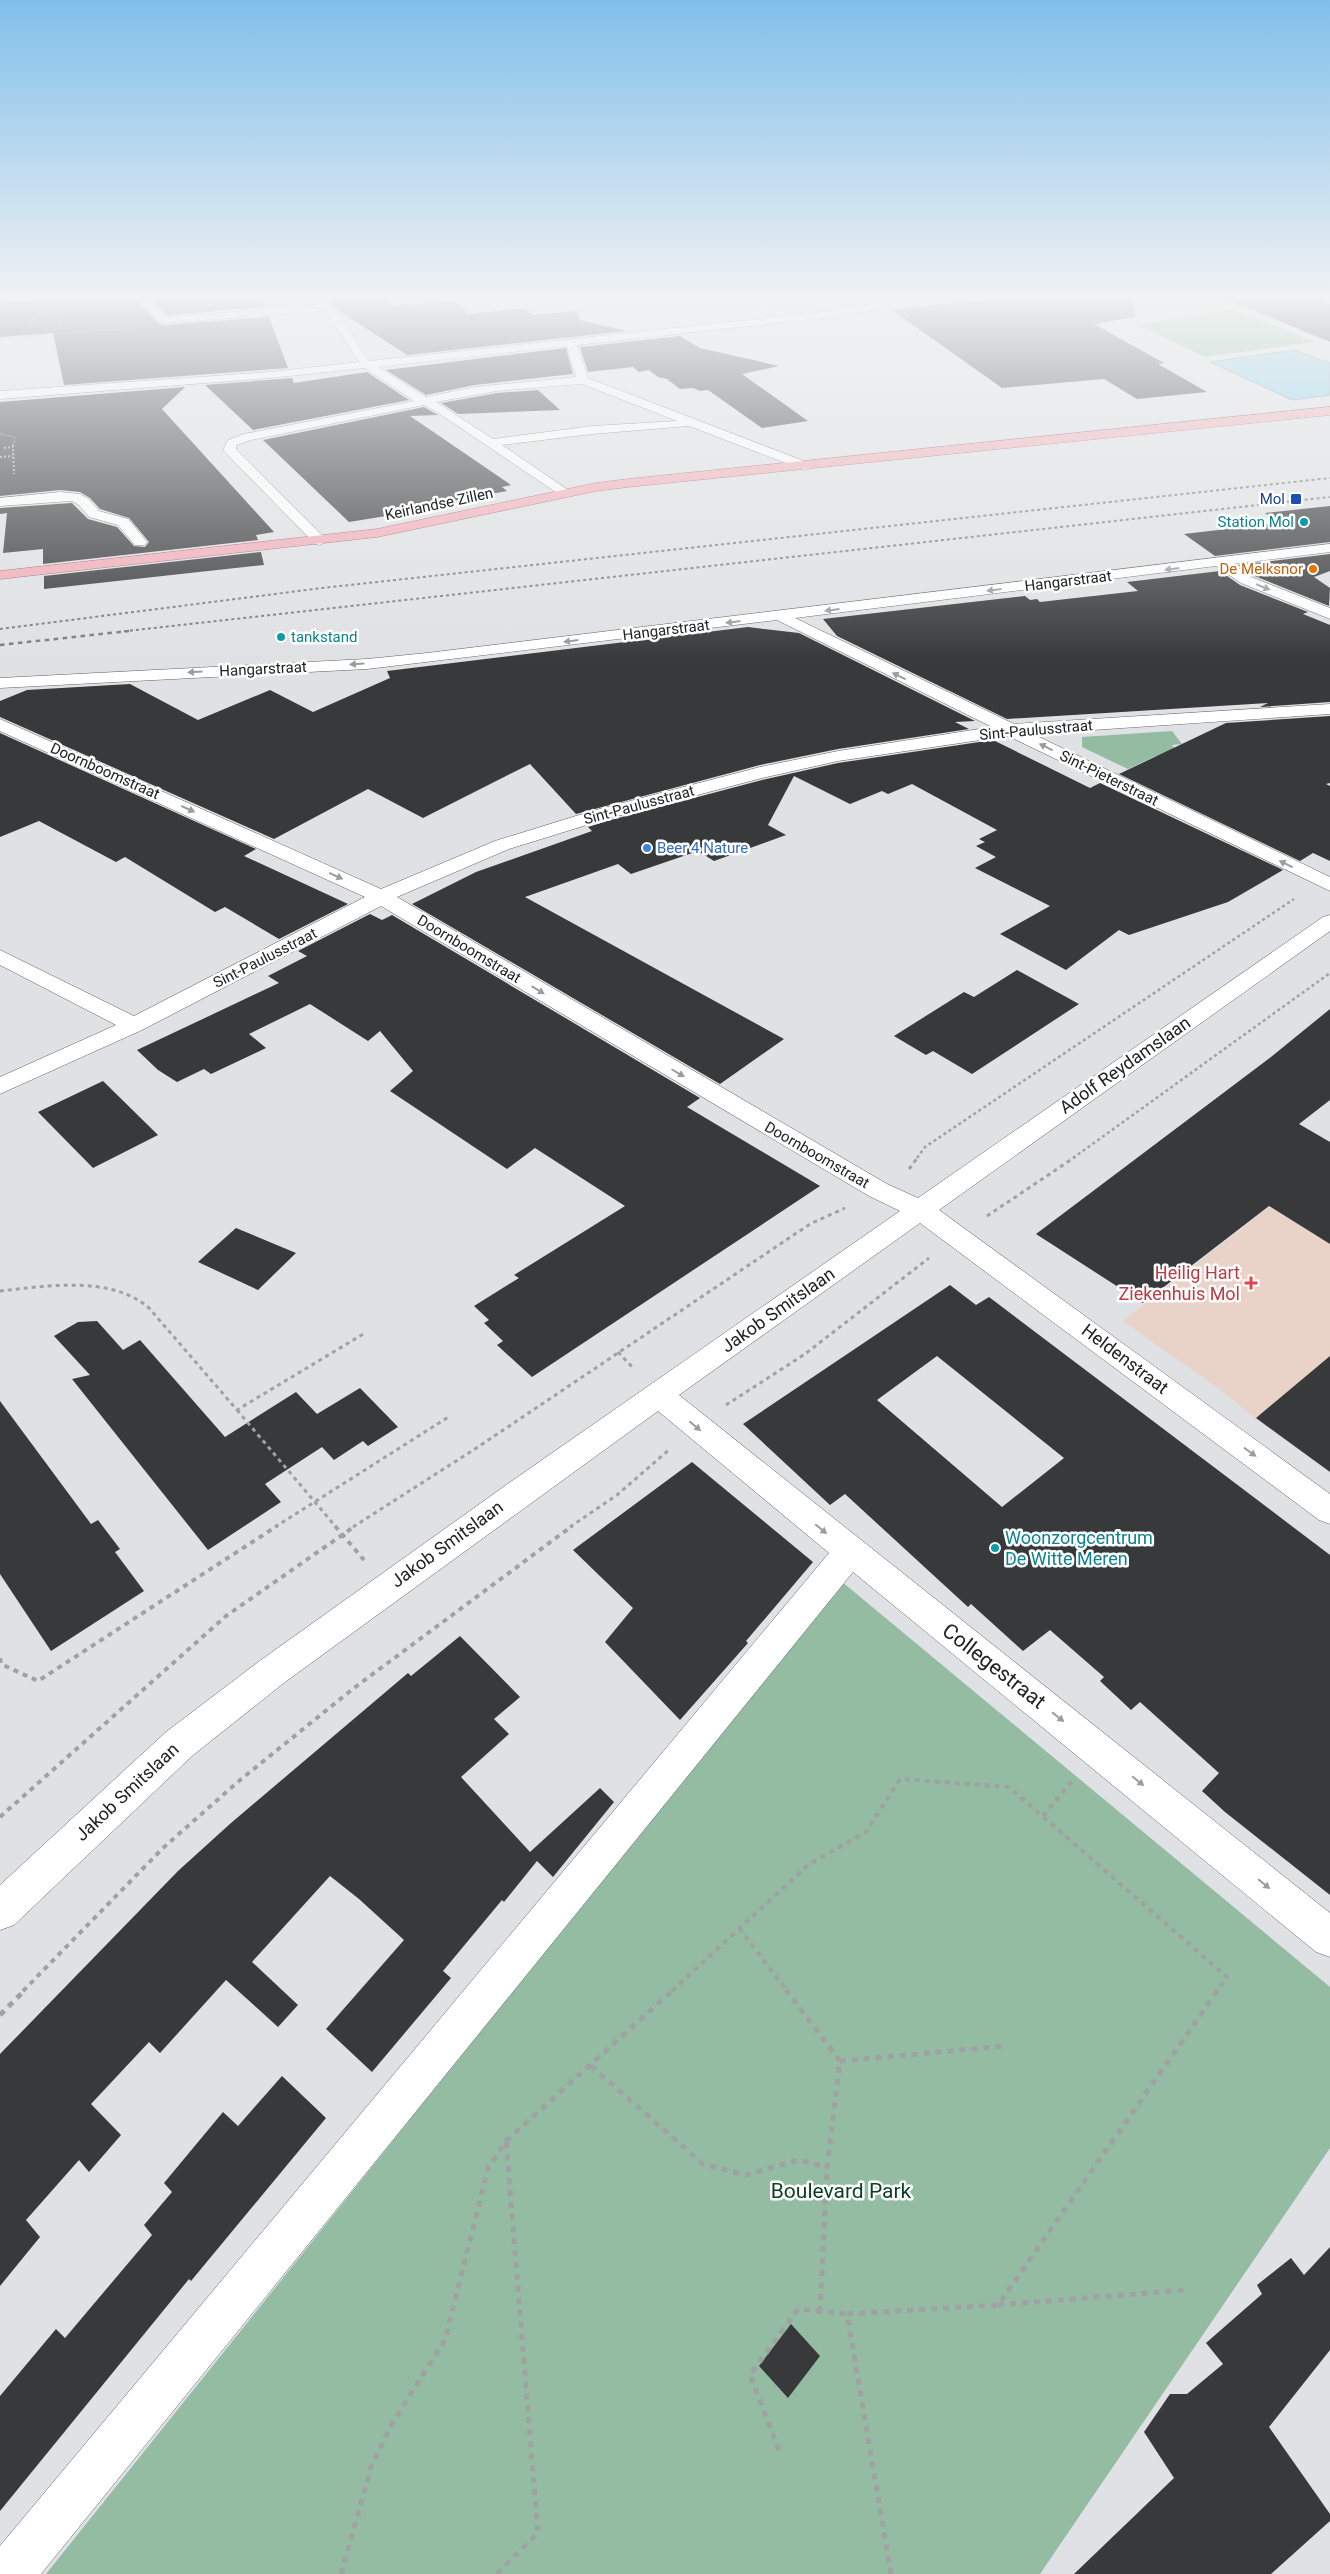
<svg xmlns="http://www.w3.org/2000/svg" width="1330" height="2574" viewBox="0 0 1330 2574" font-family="Roboto,sans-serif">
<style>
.medical{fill:#e9d2c7}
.green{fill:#94bca3}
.forest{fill:#82c19b}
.water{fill:#85cfed;stroke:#679bb0}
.building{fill:#37393b;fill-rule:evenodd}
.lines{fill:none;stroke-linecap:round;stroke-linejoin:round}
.minor-casing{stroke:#5e6163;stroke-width:1}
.major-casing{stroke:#a35863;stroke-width:1}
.path-far5{stroke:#9fa1a3;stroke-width:1;stroke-dasharray:1 1;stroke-linecap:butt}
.path-far4{stroke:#9fa1a3;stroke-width:2;stroke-dasharray:2 2;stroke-linecap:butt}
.path-far3{stroke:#9fa1a3;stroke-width:2.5;stroke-dasharray:3 3;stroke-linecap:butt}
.path-far2{stroke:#9fa1a3;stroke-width:3;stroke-dasharray:4 4;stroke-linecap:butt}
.path-far1{stroke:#9fa1a3;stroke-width:4;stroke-dasharray:5 5;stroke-linecap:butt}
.path{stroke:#9fa1a3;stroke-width:5;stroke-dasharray:6 6;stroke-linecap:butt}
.minor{fill:#fff;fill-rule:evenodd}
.major{fill:#f2acb6;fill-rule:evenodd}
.rail-far1{stroke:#7b7c7e;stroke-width:2;stroke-dasharray:3 3;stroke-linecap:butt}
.rail{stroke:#7b7c7e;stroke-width:2.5;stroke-dasharray:4.5 4.5;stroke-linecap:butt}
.oneway{fill:#9b9c9c}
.transit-dot{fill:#1a4fb4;stroke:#fff;stroke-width:2}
.culture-dot{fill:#0f9aa8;stroke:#fff;stroke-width:2}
.food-dot{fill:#e8710a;stroke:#fff;stroke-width:2}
.shop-dot{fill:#3f7fe0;stroke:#fff;stroke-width:2}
.health-dot{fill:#e0444e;stroke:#fff;stroke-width:2}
.labels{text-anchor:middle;stroke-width:5;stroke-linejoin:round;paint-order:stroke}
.far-transit-label{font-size:15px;fill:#164399;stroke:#fff;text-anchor:end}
.far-street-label{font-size:15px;fill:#212223;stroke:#fff}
.far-culture-label{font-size:15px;fill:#0d838f;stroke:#fff;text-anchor:end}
.far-food-label{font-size:15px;fill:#c56008;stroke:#fff;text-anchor:end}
.far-shop-label{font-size:15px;fill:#366cbe;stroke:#fff;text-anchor:start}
.street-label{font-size:18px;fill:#212223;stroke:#fff}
.health-label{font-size:18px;fill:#be3a42;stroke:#fff;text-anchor:end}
.culture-label{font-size:18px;fill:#0d838f;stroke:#fff;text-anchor:start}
.near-street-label{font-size:21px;fill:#212223;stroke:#fff}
.near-park-label{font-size:21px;fill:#0a3e25;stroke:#fff}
</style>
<rect width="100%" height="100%" fill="#dfe1e4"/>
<path class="medical" d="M1330,1159V1472L1256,1419L1222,1391L1123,1321Z"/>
<path class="green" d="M1172,731L1182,744L1172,745L1178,753L1156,756L1128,769L1082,747V737Z
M841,1581L1330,1987V2148L1040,2574H46Z"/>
<path class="forest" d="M1234,310L1316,342L1205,357L1139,325Z"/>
<path class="water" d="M1294,350L1330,363V395L1292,400L1210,362Z"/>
<path class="building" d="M41,299H136L158,323L163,325L269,317L288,368L64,385L53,333L0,337V302Z
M150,299H262L265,307L167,315Z
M326,299H385L391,306L454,300L468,314L525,308L533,315L580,311L579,320L627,331L407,355L338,310Z
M988,299H1133L1135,317L1094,324L1164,363L1158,364L1207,392L1137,399L1104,379L1002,388L892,310Z
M1226,299H1316L1330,305V342Z
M680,336L700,348L779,366L742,374L808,421L762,428L708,390L700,391L693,388L680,389L667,379L658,377L649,370L639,372L633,367L588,372L580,347Z
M566,348L573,374L475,385L426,395L386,370Z
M367,372L409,400L253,430L205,385L292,378L294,383Z
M185,387L162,409L274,532L256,535L258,540L43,564V549L3,553L7,513L0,514V508L72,503L88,519L117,527L134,546L145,547L149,542L129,518L100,509L90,498L80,492L60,490L0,496V402Z
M538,390L560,410L458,414L441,403L497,393Z
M424,407L438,415L410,416L511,485L502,487L507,491L443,503L448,506L349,522L263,440Z
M1330,506V542L1215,556L1184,534L1279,523L1265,513Z
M261,552L264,565L44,589V576Z
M1330,554V571L1314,577L1330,588L1329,606L1252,575L1238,565Z
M1220,571L1240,585L1308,612L1303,614L1330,625V702L1260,707L1268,703L1007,719L837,636L823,619L1025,596L1030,600L1037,599L1040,602L1138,591L1127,582Z
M748,627L799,633L975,721L955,722L969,729L838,749L760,765L576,814L530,764L423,818L368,789L274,839L0,717V701L27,690L130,684L198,720L270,690L313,712L390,678L387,671Z
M1330,716V783L1326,784L1330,786V861L1313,853L1300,861L1119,774L1226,723Z
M0,733L256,849L244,856L348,904L279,939L225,907L215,912L125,857L116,862L39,821L0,837Z
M993,740L1090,788L1100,783L1283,870L1228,902L1129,935L1119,930L1066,970L1000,934L1050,906L975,868L996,857L976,846L985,842L979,839L997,830L912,784L888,794L882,791L850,804L794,776L768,825L786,835L714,861L698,851L631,874L618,864L525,897L784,1039L720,1084L412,904L476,872L592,831L588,827L607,821L762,780L838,763Z
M370,914L382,920L392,915L700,1098L687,1107L820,1186L532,1377L497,1345L503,1341L484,1323L489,1320L474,1306L519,1278L514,1275L625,1206L535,1148L507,1169L390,1091L413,1071L380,1031L368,1041L310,1004L249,1034L266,1048L211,1074L204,1069L177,1082L158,1070L137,1050L279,983L268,976L307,956L298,951Z
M1017,970L1079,1004L972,1074L933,1051L926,1055L894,1036L964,992L974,997Z
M1330,1009V1100L1299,1124L1330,1142V1244L1269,1206L1143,1303L1036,1234L1271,1057Z
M103,1081L158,1135L93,1168L38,1112Z
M236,1228L296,1253L258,1290L198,1262Z
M950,1285L976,1305L989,1297L1330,1555V1895L1225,1812L1202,1791L1219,1773L1140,1702L1131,1710L1100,1681L1104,1677L1050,1630L1023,1651L971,1604L968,1607L845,1494L830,1505L743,1424ZM937,1356L1064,1458L1002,1507L877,1400Z
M97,1321L123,1350L140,1340L225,1437L296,1392L317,1414L360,1388L398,1427L368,1446L363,1441L334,1460L322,1447L265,1484L281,1502L208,1550L72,1379L90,1375L54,1336L78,1322Z
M1330,1356V1472L1256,1418Z
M0,1401L91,1524L98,1520L120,1549L115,1552L144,1591L51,1651L0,1574Z
M692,1462L813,1562L746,1641L748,1643L680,1720L605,1642L633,1608L573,1550Z
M460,1636L520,1697L494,1719L509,1734L461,1777L530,1852L600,1788L614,1802L553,1877L537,1861L504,1902L502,1900L443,1971L451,1978L372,2072L326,2029L404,1940L359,1899L330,1876L252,1962L298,2005L278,2027L226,1980L160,2053L149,2042L91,2104L121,2135L89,2172L79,2160L26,2220L40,2237L0,2286V2054L178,1871L231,1823L408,1673L411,1676Z
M282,2076L326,2118L191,2281L189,2279L0,2511V2396L56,2329L65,2338L152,2235L144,2225L172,2192L164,2183L223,2112L238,2126Z
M1330,2247V2350L1269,2427L1330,2514V2521L1271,2574H1074L1174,2478L1144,2432L1170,2394H1187L1223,2364L1206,2343L1262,2294L1257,2285L1291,2258L1304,2275Z
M791,2324L820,2356L788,2398L759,2366Z"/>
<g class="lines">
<defs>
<path id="minor" d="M138,299H148L166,317L318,305L314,299H324L329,306L335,309L369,361L822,312L915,299H938L933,302L822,318L577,345L588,378L809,463L811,466L809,469L804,470L689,426L592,434L502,445L568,490L570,493L563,497L437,412L424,405L251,440L237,445L236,449L325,538L327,541L320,545L315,544L223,450L228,440L244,434L414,401L365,368L270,378L0,399V391L270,372L359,362L327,313L323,311L163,323L159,322ZM567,346L576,377L475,387L426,397L378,367ZM582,384L677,421L592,426L493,439L436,402L497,391Z
M60,492L80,494L89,499L99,511L128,519L147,542L145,545H135L118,525L89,517L79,505L72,501L0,506V498Z
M1330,544V552L1233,564L1251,577L1330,608V619L1241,583L1216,566L795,618L1014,724L1330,704V714L1033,734L1330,877V891L1008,736L838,761L762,778L606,819L509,849L397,897L887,1184L918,1198L1323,917L1330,915V931L939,1210L1330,1494V1524L1319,1520L920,1223L679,1395L1330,1913V1957L1316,1952L853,1572L41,2574H0V2546L829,1553L658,1411L285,1682L192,1756L14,1925L0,1930V1885L166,1732L261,1660L509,1483L900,1211L869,1196L381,906L142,1030L0,1094V1077L116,1025L0,965V950L134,1016L365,897L0,731V719L381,889L495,841L592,811L760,767L838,751L992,727L777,620L367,669L0,688V678L367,659L427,653Z"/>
<path id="major" d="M1330,407V415L628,487L596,491L377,537L0,579V571L377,529L596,483L628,479Z"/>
</defs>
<use href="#minor" class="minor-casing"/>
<use href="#major" class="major-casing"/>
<path class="path-far5" d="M47,313L59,315L61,334
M32,336V318L47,313L48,299
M0,338L134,328
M0,434L15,437L13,447"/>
<path class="path-far4" d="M13,445L14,474
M4,448L13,447
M0,457L13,456"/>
<path class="path-far3" d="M917,1158L925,1147L1294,899
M1073,1158L1330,973"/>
<path class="path-far2" d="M909,1169L918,1157
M987,1216L1075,1157
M0,1291C46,1286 111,1275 149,1308L237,1410L365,1333
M618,1352L634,1369
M726,1405L805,1354L929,1258
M237,1410L336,1527
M275,1527L450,1416
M353,1527L478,1447L810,1224L845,1208
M570,1527L617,1495L670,1449"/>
<path class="path-far1" d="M335,1526L364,1560
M0,1658L1,1664L38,1681L277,1526
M1043,1816L1073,1780
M0,1817L226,1616L355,1526
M739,1928L787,1991
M23,1991L163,1848L240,1780L354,1688L572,1526
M672,1991L808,1865L866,1832L900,1779L1009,1787L1227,1977L1217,1991"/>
<path class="path" d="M0,2015L25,1990
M840,2061L1005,2046
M591,2066L703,2164L746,2175L798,2160L827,2167L840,2061L786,1990
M998,2305L1185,2290
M820,2312L827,2167
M779,2450L750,2375L798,2309L847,2314
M341,2574L371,2467L393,2422L445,2340L488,2168L506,2141L673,1990
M497,2574L538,2533L506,2141
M891,2574L847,2314L998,2305L1218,1990"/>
<use href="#minor" class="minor"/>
<use href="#major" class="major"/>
<path class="rail-far1" d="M0,629L322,588L1330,478
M118,632L1330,497"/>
<path class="rail" d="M0,645L129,631"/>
</g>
<defs><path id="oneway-solid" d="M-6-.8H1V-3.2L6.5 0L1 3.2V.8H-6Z" transform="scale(1.25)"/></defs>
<g class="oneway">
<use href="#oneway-solid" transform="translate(1172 569) rotate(173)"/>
<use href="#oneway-solid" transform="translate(1263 587) rotate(22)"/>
<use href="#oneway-solid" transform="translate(994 590) rotate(173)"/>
<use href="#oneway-solid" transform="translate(832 610) rotate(173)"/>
<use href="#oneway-solid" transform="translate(733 622) rotate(173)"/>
<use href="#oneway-solid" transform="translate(571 641) rotate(173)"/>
<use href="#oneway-solid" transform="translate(357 664) rotate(177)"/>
<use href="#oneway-solid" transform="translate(195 672) rotate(177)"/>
<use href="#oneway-solid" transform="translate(899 676) rotate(-154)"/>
<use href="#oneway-solid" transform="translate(1046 747) rotate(-154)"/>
<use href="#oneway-solid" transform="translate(188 809) rotate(24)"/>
<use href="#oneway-solid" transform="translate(1286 864) rotate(-154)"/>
<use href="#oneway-solid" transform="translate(336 876) rotate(24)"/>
<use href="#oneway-solid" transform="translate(538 990) rotate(31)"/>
<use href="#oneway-solid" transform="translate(678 1073) rotate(30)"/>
<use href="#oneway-solid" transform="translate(695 1426) rotate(40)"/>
<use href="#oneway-solid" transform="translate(1250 1452) rotate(36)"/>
<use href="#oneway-solid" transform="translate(821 1529) rotate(39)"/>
<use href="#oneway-solid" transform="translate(1058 1717) rotate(38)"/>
<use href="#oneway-solid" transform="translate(1138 1781) rotate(39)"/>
<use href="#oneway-solid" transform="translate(1264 1884) rotate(39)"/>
</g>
<linearGradient id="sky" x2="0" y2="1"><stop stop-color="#80bfea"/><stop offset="0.45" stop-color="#f1f2f3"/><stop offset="1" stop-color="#f1f2f3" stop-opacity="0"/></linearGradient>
<rect width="1330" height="659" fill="url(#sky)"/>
<rect class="transit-dot" x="1290" y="493" width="12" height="12" rx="2.5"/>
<g class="culture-dot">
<circle cx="1304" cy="522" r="5"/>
<circle cx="281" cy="637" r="5"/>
<circle cx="995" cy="1548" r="5"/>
</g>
<circle class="food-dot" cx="1313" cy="569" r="5"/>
<circle class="shop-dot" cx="647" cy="848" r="5"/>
<path class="health-dot" d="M1248.5 1275.5h5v5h5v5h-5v5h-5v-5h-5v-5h5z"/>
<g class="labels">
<g class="far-transit-label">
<text x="1285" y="504">Mol</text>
</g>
<g class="far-street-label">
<text transform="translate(439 504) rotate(-12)" y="5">Keirlandse Zillen</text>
<text transform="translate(1068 581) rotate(-7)" y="5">Hangarstraat</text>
<text transform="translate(666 630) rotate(-7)" y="5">Hangarstraat</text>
<text transform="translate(263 669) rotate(-3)" y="5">Hangarstraat</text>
<text transform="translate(1036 730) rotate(-5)" y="5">Sint-Paulusstraat</text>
<text transform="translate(105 771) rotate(24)" y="5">Doornboomstraat</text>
<text transform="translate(1109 778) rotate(26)" y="5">Sint-Pieterstraat</text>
<text transform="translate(639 805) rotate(-15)" y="5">Sint-Paulusstraat</text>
<text transform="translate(469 949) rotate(31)" y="5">Doornboomstraat</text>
<text transform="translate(265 958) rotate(-27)" y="5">Sint-Paulusstraat</text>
<text transform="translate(817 1155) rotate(30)" y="5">Doornboomstraat</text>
</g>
<g class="far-culture-label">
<text x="1294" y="527">Station Mol</text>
<text x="291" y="642" text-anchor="start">tankstand</text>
</g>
<g class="far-food-label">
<text x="1303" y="574">De Melksnor</text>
</g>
<g class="far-shop-label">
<text x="657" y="853">Beer 4 Nature</text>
</g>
<g class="street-label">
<text transform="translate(1125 1065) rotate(-35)" y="6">Adolf Reydamslaan</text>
<text transform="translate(778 1310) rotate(-35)" y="6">Jakob Smitslaan</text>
<text transform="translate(1125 1359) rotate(37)" y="6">Heldenstraat</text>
<text transform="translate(447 1544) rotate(-36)" y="6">Jakob Smitslaan</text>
<text transform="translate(127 1792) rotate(-43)" y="6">Jakob Smitslaan</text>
</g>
<g class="health-label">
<text x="1240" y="1279">Heilig Hart<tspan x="1240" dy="21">Ziekenhuis Mol</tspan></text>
</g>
<g class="culture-label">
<text x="1005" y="1544">Woonzorgcentrum<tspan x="1005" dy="21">De Witte Meren</tspan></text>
</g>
<g class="near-street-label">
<text transform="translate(994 1666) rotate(38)" y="7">Collegestraat</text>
</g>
<g class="near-park-label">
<text x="841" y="2198">Boulevard Park</text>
</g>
</g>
</svg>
